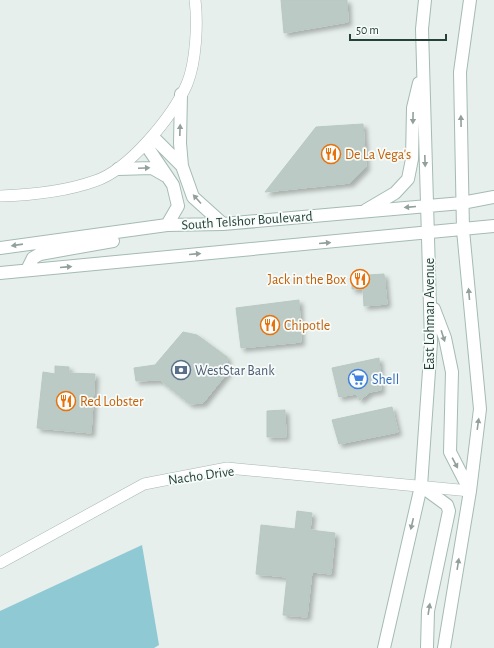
<svg xmlns="http://www.w3.org/2000/svg" width="494" height="648" viewBox="0 0 494 648" font-family="'Alegreya Sans',sans-serif">
<style>
.water{fill:#8ec9d4}
.building{fill:#bbcac4;stroke:#b8c9c2;filter:url(#shadow)}
.lines{fill:none;stroke-linecap:round;stroke-linejoin:round}
.minor-casing{stroke:#a8b8b2;stroke-width:12}
.secondary-casing{stroke:#a4bbb3;stroke-width:14}
.minor{stroke:#fff;stroke-width:11}
.secondary{stroke:#fff;stroke-width:12}
.oneway{fill:#92a09c}
.labels{text-anchor:middle;stroke-width:3.5;stroke-linejoin:round;paint-order:stroke}
.food-label{font-size:14px;fill:#c56008;stroke:#f7fbf9;text-anchor:start}
.street-label{font-size:14px;fill:#24423a;stroke:#f7fbf9}
.service-label{font-size:14px;fill:#4e5e75;stroke:#f7fbf9;text-anchor:start}
.shop-label{font-size:14px;fill:#366cbe;stroke:#f7fbf9;text-anchor:start}
</style>
<defs>
<filter id="shadow"><feDropShadow dx="3.5" dy="3.5" stdDeviation="2" flood-color="#0004"/></filter>
</defs>
<rect width="100%" height="100%" fill="#e6efeb"/>
<path class="water" d="M142,545L159,645L154,648H0V611Z"/>
<path class="building" d="M281,0H347L348,22L284,33Z
M363,124L366,167L350,183L265,192L316,127Z
M384,274L387,304L364,306L363,289H352V276Z
M299,300L301,342L241,348L236,308Z
M183,332L197,335L227,357L228,372L203,403L190,404L160,380L136,381L134,368L155,365Z
M379,358L381,390L370,392L360,400L356,394L339,397L332,368Z
M55,366L69,367V373L95,374L91,433L37,428L43,372L55,374Z
M392,407L398,432L339,444L332,420Z
M285,410L286,437H267V411Z
M297,511L312,513L310,530L335,533L331,574L312,572L307,617L283,615L287,577L256,574L261,525L295,529Z"/>
<g class="lines">
<defs>
<path id="minor" d="M0,196C32,195 64,192 95,181C129,170 173,116 187,84C196,62 198,23 195,0
M0,563L144,484L227,468L470,491"/>
<path id="secondary" d="M181,94L180,143L182,166L193,197L223,224
M153,137L182,166
M146,145L173,185L178,206L167,225
M118,169L152,168L166,176
M366,210L395,193L408,179L412,159L413,108L419,83
M0,248L167,225L223,224L462,203L494,197
M27,270L33,258L40,254L113,241
M0,273L494,226
M434,309L445,338L452,372L450,452L470,491
M421,486L447,505L449,511L428,611L427,648
M384,648L421,486L431,342L422,29L425,0
M444,648L470,491L480,409L463,230L460,72L470,0"/>
</defs>
<use href="#minor" class="minor-casing"/>
<use href="#secondary" class="secondary-casing"/>
<use href="#minor" class="minor"/>
<use href="#secondary" class="secondary"/>
</g>
<defs><path id="oneway-solid" d="M-6-.8H1V-3.2L6.5 0L1 3.2V.8H-6Z"/></defs>
<g class="oneway">
<use href="#oneway-solid" transform="translate(413 118) rotate(91)"/>
<use href="#oneway-solid" transform="translate(461 121) rotate(-91)"/>
<use href="#oneway-solid" transform="translate(180 130) rotate(-88)"/>
<use href="#oneway-solid" transform="translate(425 161) rotate(88)"/>
<use href="#oneway-solid" transform="translate(144 168) rotate(-2)"/>
<use href="#oneway-solid" transform="translate(197 199) rotate(-132)"/>
<use href="#oneway-solid" transform="translate(410 207) rotate(175)"/>
<use href="#oneway-solid" transform="translate(325 243) rotate(-5)"/>
<use href="#oneway-solid" transform="translate(17 245) rotate(172)"/>
<use href="#oneway-solid" transform="translate(195 254) rotate(-5)"/>
<use href="#oneway-solid" transform="translate(66 267) rotate(-5)"/>
<use href="#oneway-solid" transform="translate(469 294) rotate(-95)"/>
<use href="#oneway-solid" transform="translate(443 336) rotate(72)"/>
<use href="#oneway-solid" transform="translate(478 424) rotate(-82)"/>
<use href="#oneway-solid" transform="translate(455 463) rotate(62)"/>
<use href="#oneway-solid" transform="translate(412 524) rotate(103)"/>
<use href="#oneway-solid" transform="translate(458 564) rotate(-81)"/>
<use href="#oneway-solid" transform="translate(429 609) rotate(-81)"/>
</g>
<defs>
<symbol id="restaurant-ring" viewBox="-11 -11 22 22"><circle r="9.5" fill="#f7fbf9" stroke="#e8710a" stroke-width="1.5"/><path d="M-5-6h1v4h1v-4h1v4h1v-4h1v5L-1.5 .5V6h-2V.5L-5-1ZM5-6V6H3V1.5H1.5Q1.5-4 5-6Z" fill="#e8710a"/></symbol>
<symbol id="bank-ring" viewBox="-11 -11 22 22"><circle r="9.5" fill="#f7fbf9" stroke="#5c6f8a" stroke-width="1.5"/><path d="M-6-4H6V4H-6ZM0-2.3a2.3 2.3 0 1 0 0 4.6a2.3 2.3 0 1 0 0-4.6Z" fill="#5c6f8a"/></symbol>
<symbol id="supermarket-ring" viewBox="-11 -11 22 22"><circle r="9.5" fill="#f7fbf9" stroke="#3f7fe0" stroke-width="1.5"/><path d="M-6-5.5h2.5l.6 2H6L4.5 2H-2.5L-4.4-4H-6ZM-1.5 3.2a1.3 1.3 0 1 0 .1 0ZM3 3.2a1.3 1.3 0 1 0 .1 0Z" fill="#3f7fe0"/></symbol>
</defs>
<g fill-rule="evenodd">
<use href="#restaurant-ring" x="320" y="143" width="22" height="22"/>
<use href="#restaurant-ring" x="349" y="268" width="22" height="22"/>
<use href="#restaurant-ring" x="259" y="314" width="22" height="22"/>
<use href="#bank-ring" x="170" y="359" width="22" height="22"/>
<use href="#supermarket-ring" x="347" y="368" width="22" height="22"/>
<use href="#restaurant-ring" x="55" y="390" width="22" height="22"/>
</g>
<g class="labels">
<g class="food-label">
<text x="345" y="159">De La Vega's</text>
<text x="346" y="284" text-anchor="end">Jack in the Box</text>
<text x="284" y="330">Chipotle</text>
<text x="80" y="406">Red Lobster</text>
</g>
<g class="street-label">
<text transform="translate(247 220) rotate(-4)" y="5">South Telshor Boulevard</text>
<text transform="translate(429 314) rotate(-90)" y="5">East Lohman Avenue</text>
<text transform="translate(201 475) rotate(-8)" y="5">Nacho Drive</text>
</g>
<g class="service-label">
<text x="195" y="375">WestStar Bank</text>
</g>
<g class="shop-label">
<text x="372" y="384">Shell</text>
</g>
</g>
<path d="M350 34v6h96v-6" fill="none" stroke="#24423a" stroke-width="2"/>
<text x="356" y="34" font-size="12" fill="#24423a" stroke="#f7fbf9" stroke-width="3" paint-order="stroke">50 m</text>
</svg>
